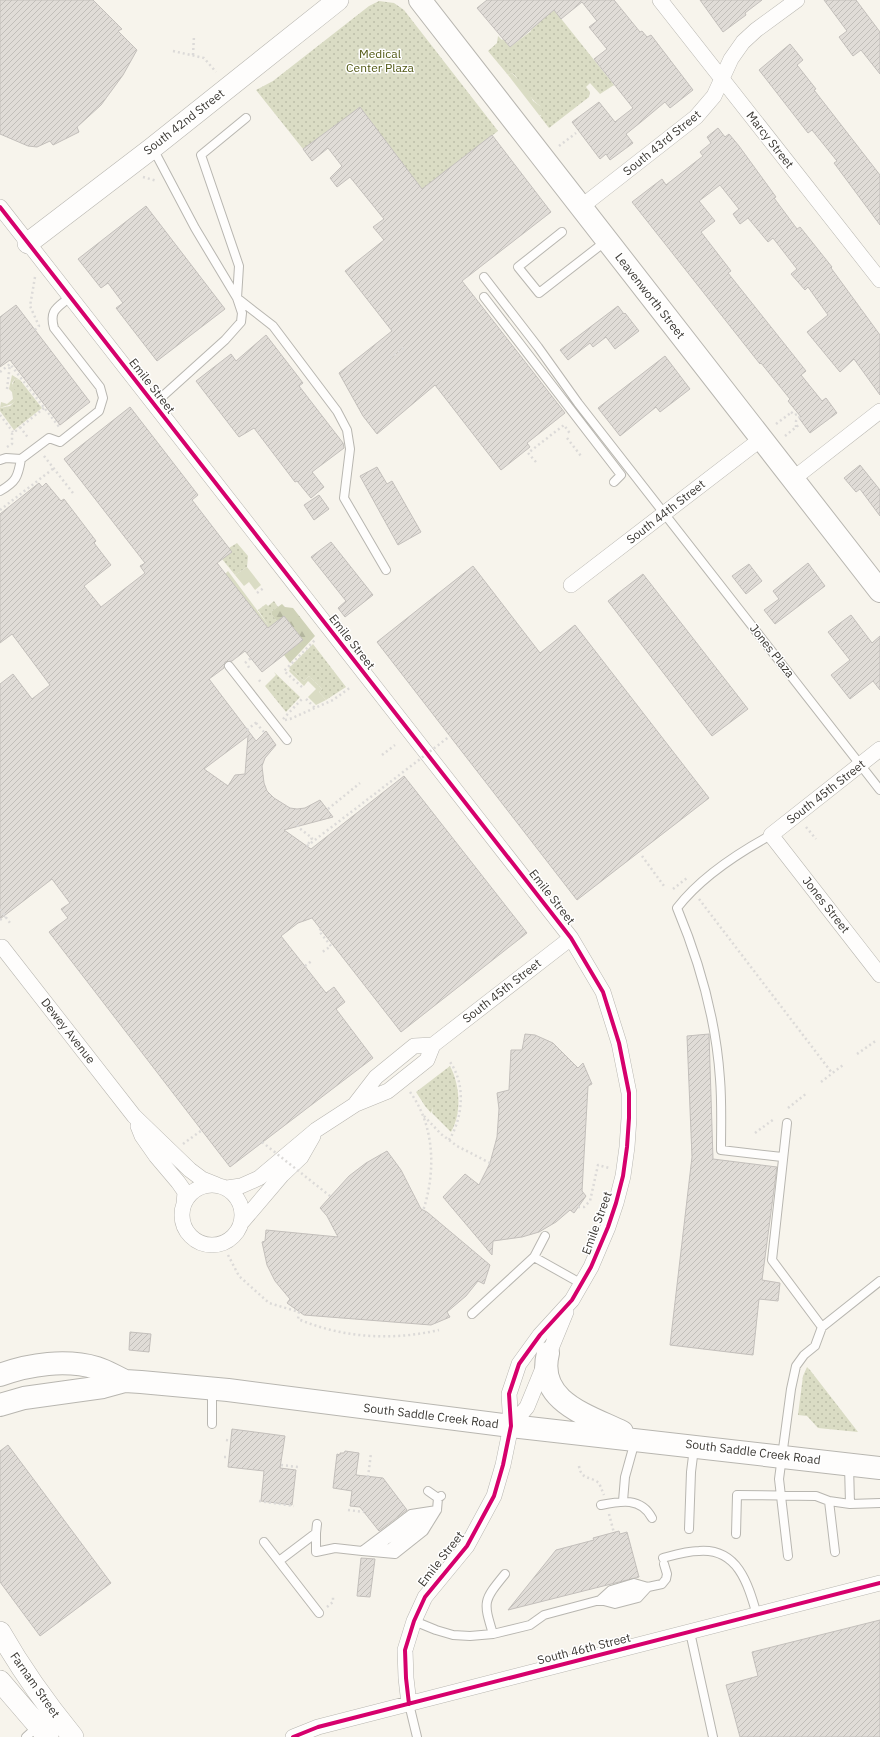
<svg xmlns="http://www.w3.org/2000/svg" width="880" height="1737" viewBox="0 0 880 1737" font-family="'IBM Plex Sans',sans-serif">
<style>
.grass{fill:url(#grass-dots)}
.forest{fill:url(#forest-firs)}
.garden{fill:#dadcc4}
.building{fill:url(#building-hatch);stroke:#c3bfbb;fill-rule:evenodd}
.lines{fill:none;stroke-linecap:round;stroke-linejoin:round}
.lane-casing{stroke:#b8b6b0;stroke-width:10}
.street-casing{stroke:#b8b6b0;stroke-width:16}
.secondary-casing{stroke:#b8b6b0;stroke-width:22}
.primary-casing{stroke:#b8b6b0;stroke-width:24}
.path{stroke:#dcdad8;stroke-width:2.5;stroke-dasharray:2 3;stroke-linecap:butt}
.lane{stroke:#fefdfc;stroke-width:8}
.street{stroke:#fefdfc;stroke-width:15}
.secondary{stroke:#fefdfc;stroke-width:21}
.primary{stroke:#fefdfc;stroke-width:22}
.path-bridge{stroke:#dcdad8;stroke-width:2.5;stroke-dasharray:2 3;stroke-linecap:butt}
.cycleway-casing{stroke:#fff;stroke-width:6}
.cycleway{stroke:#d6006c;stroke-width:4}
.labels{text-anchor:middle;stroke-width:3;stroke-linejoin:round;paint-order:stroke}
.park-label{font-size:12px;fill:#4f5611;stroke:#fff}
.street-label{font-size:12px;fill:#3c3934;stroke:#fff}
</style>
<defs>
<pattern id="grass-dots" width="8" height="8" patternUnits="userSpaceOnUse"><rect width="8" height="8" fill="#dadcc4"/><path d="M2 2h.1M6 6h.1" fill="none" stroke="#bcbea9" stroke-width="1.8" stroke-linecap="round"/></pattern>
<pattern id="forest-firs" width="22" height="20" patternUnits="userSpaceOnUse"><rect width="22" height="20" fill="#cfd2b7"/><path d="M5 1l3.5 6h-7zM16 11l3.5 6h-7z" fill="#b3b59e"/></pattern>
<pattern id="building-hatch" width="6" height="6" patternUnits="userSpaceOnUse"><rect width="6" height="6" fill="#e0dcd7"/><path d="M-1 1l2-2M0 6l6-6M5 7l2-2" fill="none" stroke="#c1beb9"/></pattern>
</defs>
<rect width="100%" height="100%" fill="#f7f4ec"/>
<path class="grass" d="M540,0L555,11L614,85L600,94L590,83L586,87L590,92L589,97L549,128L539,115L541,116L540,106C531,100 528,91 521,83C517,80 517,76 512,73L508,75L488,51L497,43L498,36L502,40L503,39L510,47L531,31V30L538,24Z
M379,1L394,3L404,10L498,131L422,189L360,107L303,149L256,90L273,81L369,6Z
M15,379L20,380L42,408L14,430L0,411V408L10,406L15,401L12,385Z
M237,543L248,556L247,567L235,575L222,559L229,548Z
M274,601L278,607L272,611V615L277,621L268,628V625L258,610L266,604L268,606Z
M313,644L346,687L326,700L319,692L322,689L309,676L304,681L289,668Z
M274,672L300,697L286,712L265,686L276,675Z
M450,1066C460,1085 462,1113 451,1132L432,1113L433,1107L431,1113L425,1106L416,1092Z
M807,1367L810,1370L858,1432L818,1428L807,1416L798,1415L803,1376Z"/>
<path class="forest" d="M282,604L285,607L293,608L315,636L290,663L284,655L303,640L284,616L277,621L272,615V611Z"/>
<path class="garden" d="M512,73L528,90L533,101L540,106L543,112L542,115H539L508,75Z
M12,375L20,380L15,379L12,383C12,387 14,388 16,392C21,404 7,405 0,408L1,402L7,404L13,399L12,392L9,389Z
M247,567L261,585L255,590L249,582L244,586L235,575Z
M228,571L268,625V628L225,574Z
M290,669L304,681L309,676L322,689L319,692L326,700L316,705L308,697L316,689L308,681L304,686L289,671Z"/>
<path class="building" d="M0,0H93L122,29L118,31L137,50L123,75L101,105L77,127L79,132L53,145L50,141L37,147L28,146L0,134Z
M487,0H614L640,32L642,31L647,37L651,35L693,90L670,108L665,102L641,122L626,134L633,143L610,160L606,154L600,159L572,122L599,102L615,122L633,108L594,59L607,49L589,27L597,21L582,2L561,19L554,10L510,47L477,8Z
M700,0H762L745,13L746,15L723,32Z
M824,0H856L880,32V74L861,50L853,56L839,37L847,31Z
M790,44L803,60L797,65L816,89L814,90L880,175V225L834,163L837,161L812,130L808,133L759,70Z
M360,107L422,189L492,135L551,212L462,281L565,413L527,443L530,447L501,470L435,385L377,434L363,416L339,373L392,331L345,271L384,240L373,227L384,219L350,177L337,187L330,178L342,166L328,148L312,161L303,149Z
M718,128L725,137L729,134L739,146L776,197L774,198L797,229L800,227L832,267L831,268L880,335V395L854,359L840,372L807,332L828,315L808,287L805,290L791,274L797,269L773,238L768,242L748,218L740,224L733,214L739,209L720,185L699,201L715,221L701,232L731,271L728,273L806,371L801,375L822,401L826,398L837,413L810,433L799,418L801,417L788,401L790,399L761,363L760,364L632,202L662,179L666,185L703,156L700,152L711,143L707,137Z
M146,206L225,309L157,361L116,308L123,303L108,283L101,288L78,259Z
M16,305L90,402L60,425L10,360L0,367V317Z
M618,306L624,314L625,313L639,331L615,349L606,337L593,347L590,343L568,360L560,350Z
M266,335L303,383L299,386L343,443L344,448L312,472L324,487L311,498L297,481L295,482L254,428L239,437L196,381L231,354L236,361Z
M665,356L690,389L660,412L656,407L620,436L598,408Z
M130,407L198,495L192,500L232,552L217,563L268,628L284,616L303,640L262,672L245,651L232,661L225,662L224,668L209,679L256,741L266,731L276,745L265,758L262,766L264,783L267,791L274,798L290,808L297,809L305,808L320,800L333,817L284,830L311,849L404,776L527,933L401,1032L312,918L298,923L281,936L326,993L334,987L345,1002L336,1009L373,1058L230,1167L49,932L68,918L61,909L70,903L52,879L0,919V684L13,674L32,699L50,685L12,634L0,643V514L39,483L42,487L46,483L61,501L64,499L96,541L94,543L111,565L84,586L101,607L145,573L140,566L145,563L64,459ZM248,736L245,774L235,775L228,786L204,769Z
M860,465L880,490V516L860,489L856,492L844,478Z
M377,467L387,484L392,481L421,532L398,545L360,476Z
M319,495L329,509L314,520L304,505Z
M331,542L373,595L345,617L338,608L346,601L311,557Z
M808,563L825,586L775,624L764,610L779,599L773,591Z
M749,564L762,581L746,594L732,576Z
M473,566L540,653L575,625L709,798L577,900L377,642Z
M643,574L748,709L712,736L608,601Z
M851,615L872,643L880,636V690L873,681L850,699L831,675L850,660L828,632Z
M525,1034L535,1035L553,1043L578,1068L583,1063L592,1084L588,1086L582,1191L586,1196L574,1213L570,1210L556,1222L539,1232L522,1237L493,1241L492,1255L443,1197L465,1174L479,1185L490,1163L497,1137L499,1109L497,1093L509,1090L511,1050H522Z
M709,1034L713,1159L777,1167L762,1280L780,1283L778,1301L759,1299L753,1355L670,1345L692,1157L687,1036Z
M387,1151L401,1170L421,1209L427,1212L490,1265L484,1284L478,1281L466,1296L447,1312L450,1317L431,1325L304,1315L287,1303L290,1299L275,1281L267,1265L262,1242L265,1241L266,1230L338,1237L327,1216L320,1208L349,1176L366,1163Z
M130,1332L151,1334L149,1352L129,1350Z
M232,1429L285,1436L280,1468L296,1470L292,1505L261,1501L264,1471L228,1467Z
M8,1445L111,1583L40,1636L0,1582V1451Z
M345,1451L359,1453L356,1475L383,1478L407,1510L379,1531L360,1507L350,1506L352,1491L333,1488L337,1454L340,1455V1453H344Z
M619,1531L620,1534L627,1532L639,1577L508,1610L556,1550L594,1540L593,1538Z
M361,1558L375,1559L370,1597L357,1596Z
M880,1620V1737H740L726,1685L758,1676L752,1652Z"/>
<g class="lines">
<defs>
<path id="lane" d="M246,118L201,155L239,266L237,298L273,326L337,411L347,430L350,449L344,498L386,570
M151,149L158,158L195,228L237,298L242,313L241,322L225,340L154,404
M562,232L518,267L539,293L606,241
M484,277L538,347L578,403L880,790
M484,297L621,475L614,482
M0,460L6,458L21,459L49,438L60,442L99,411L103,398L100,387L54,328C49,310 57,308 70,297
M0,491C16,482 18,477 21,459
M229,666L287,740
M771,835C738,853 700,878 677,908C700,963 716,1020 720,1079C722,1103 721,1126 721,1150L782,1157
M787,1123L772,1260L822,1327L880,1281
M534,1257L545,1236
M472,1314L534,1257L582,1284
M212,1389V1424
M849,1465L850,1504
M428,1491L438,1498L441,1496
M623,1501L625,1477L635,1441
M829,1501L850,1504L880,1503
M601,1505C621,1501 641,1497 652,1518
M689,1529L691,1472L694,1448
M316,1533V1552L335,1548L362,1551L411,1514L437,1510L438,1498
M736,1534L737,1495L816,1496L829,1501L835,1552
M264,1542L319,1613
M374,1546C393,1540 406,1523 425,1515
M380,1549L390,1548L433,1514
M362,1551L395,1554L424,1531L437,1510
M788,1556L779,1479L791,1389L796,1366L804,1355L815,1346L822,1327
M663,1558C674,1555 687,1551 699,1551C738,1548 748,1584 757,1615
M279,1561L316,1533L317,1524
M602,1599L647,1588
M600,1600L615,1604L638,1598L648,1587
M414,1621L436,1630L453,1635L470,1636L493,1634L530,1625L544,1615L600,1600L611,1590L634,1583L648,1587L662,1584L666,1579L667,1574L664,1564
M690,1632L713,1737
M493,1634C483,1601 483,1601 505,1574
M409,1704L417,1737
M26,1737L38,1726"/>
<path id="street" d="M660,0L880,280
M0,207L571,938L603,992L619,1043L629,1093V1118L627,1147L623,1176L616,1203L608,1227L591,1267L572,1300L540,1335L519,1364L509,1394L511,1426L503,1465L494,1496L467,1546L425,1597L414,1621L405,1650L406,1678L409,1704
M581,207L696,117L714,96L731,59L743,42L756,30L797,0
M793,479L880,411
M571,585L761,439
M880,749L771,835L880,975
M0,949L2,947L134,1116L190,1170L202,1179L217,1185
M356,1103L376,1077L414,1046L433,1045
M138,1126L142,1136L156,1156L178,1182L185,1192L184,1204
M182 1215a30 30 0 1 1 60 0a30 30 0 1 1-60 0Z
M227,1188L241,1186L259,1178L316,1130L356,1104L388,1091L427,1060L433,1045L571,938
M242,1222L282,1175L301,1157L313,1136
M511,1426L527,1407L566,1312
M293,1737L318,1727L880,1583"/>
<path id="secondary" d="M28,243L151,149L338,0
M0,1632C21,1669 46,1704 73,1737
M0,1681L48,1737"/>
<path id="primary" d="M420,0L880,591
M548,1353C536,1401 587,1415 622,1432
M0,1375C30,1364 66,1359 97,1368C107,1371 116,1377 125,1381
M0,1405L24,1398L103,1387L125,1381L141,1382L228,1390L511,1426L880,1468"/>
</defs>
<use href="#lane" class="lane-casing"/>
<use href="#street" class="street-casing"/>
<use href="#secondary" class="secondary-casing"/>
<use href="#primary" class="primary-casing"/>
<path class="path" d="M173,51L204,58L216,72
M193,55L194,36
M559,146L576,133
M143,177L157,181
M35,277L30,306L39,326L35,330
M390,358L405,347
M0,372L10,364L60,428
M7,389L10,364
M791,412L795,415L799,413
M0,415L13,432
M776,424L792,412
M20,427L29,439
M796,427V421L801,415
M785,436L800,424
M567,438L581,456
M7,447L12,444V434L44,408
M44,456L73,493
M536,462L528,453L564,425L571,435
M0,510L54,468
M257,593L265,587
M245,663L251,658
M248,666L250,669
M259,680L262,684
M302,687L284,671L315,640
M306,699L315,708
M283,719L302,699
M285,720L290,719L333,700L351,687
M256,723L264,732
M247,730L258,721
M382,755L395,745
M328,809L360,783
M296,820L298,827L312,838L307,846
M806,827L816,839
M642,856L664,886
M673,889L687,878
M699,899L832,1073
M0,909L10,923
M0,920L5,916
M321,929L319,931L331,946L321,953
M305,966L313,960
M857,1054L877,1040
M821,1082L843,1065
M410,1092C435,1126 436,1172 423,1211
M788,1108L807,1093
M424,1116L441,1134L457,1146L490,1163
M755,1133L774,1119
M449,1140C463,1118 466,1084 450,1062
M183,1144L202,1130
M578,1207H584L590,1201L598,1165L609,1168
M228,1255L239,1276L269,1303L299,1312L298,1319C343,1338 391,1341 439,1330
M226,1440L231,1441
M224,1457H229
M281,1465L298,1467
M579,1466C581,1480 590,1476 599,1483L604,1495
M368,1477L371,1453
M259,1501L294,1506
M348,1510L364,1512
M609,1514L614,1533
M327,1607L333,1602V1596"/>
<use href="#lane" class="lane"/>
<use href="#street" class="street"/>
<use href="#secondary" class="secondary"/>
<use href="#primary" class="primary"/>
<path class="path-bridge" d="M307,846L450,736
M262,1142L330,1196"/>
<defs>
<path id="cycleway" d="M0,207L571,938L603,992L619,1043L629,1093V1118L627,1147L623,1176L616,1203L608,1227L591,1267L572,1300L540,1335L519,1364L509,1394L511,1426L503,1465L494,1496L467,1546L425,1597L414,1621L405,1650L406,1678L409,1704
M293,1737L318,1727L880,1583"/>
</defs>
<use href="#cycleway" class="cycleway-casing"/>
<use href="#cycleway" class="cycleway"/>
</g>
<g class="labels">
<g class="park-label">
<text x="380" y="58">Medical<tspan x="380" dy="14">Center Plaza</tspan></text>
</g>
<g class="street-label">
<text transform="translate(184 122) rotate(-38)" y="4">South 42nd Street</text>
<text transform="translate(770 140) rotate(52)" y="4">Marcy Street</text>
<text transform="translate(662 143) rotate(-39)" y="4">South 43rd Street</text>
<text transform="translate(650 296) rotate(52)" y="4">Leavenworth Street</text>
<text transform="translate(152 386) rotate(52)" y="4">Emile Street</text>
<text transform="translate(666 512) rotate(-38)" y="4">South 44th Street</text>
<text transform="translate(352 642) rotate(52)" y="4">Emile Street</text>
<text transform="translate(772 651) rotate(52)" y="4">Jones Plaza</text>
<text transform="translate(826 792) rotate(-38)" y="4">South 45th Street</text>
<text transform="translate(552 897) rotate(52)" y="4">Emile Street</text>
<text transform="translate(826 905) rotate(52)" y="4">Jones Street</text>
<text transform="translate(502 991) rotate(-38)" y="4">South 45th Street</text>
<text transform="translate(68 1031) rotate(52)" y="4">Dewey Avenue</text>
<text transform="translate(597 1223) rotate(-70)" y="4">Emile Street</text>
<text transform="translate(431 1416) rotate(7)" y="4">South Saddle Creek Road</text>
<text transform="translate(753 1452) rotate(7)" y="4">South Saddle Creek Road</text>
<text transform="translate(441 1559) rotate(-52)" y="4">Emile Street</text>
<text transform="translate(584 1649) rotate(-14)" y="4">South 46th Street</text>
<text transform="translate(35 1685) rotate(55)" y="4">Farnam Street</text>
</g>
</g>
</svg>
